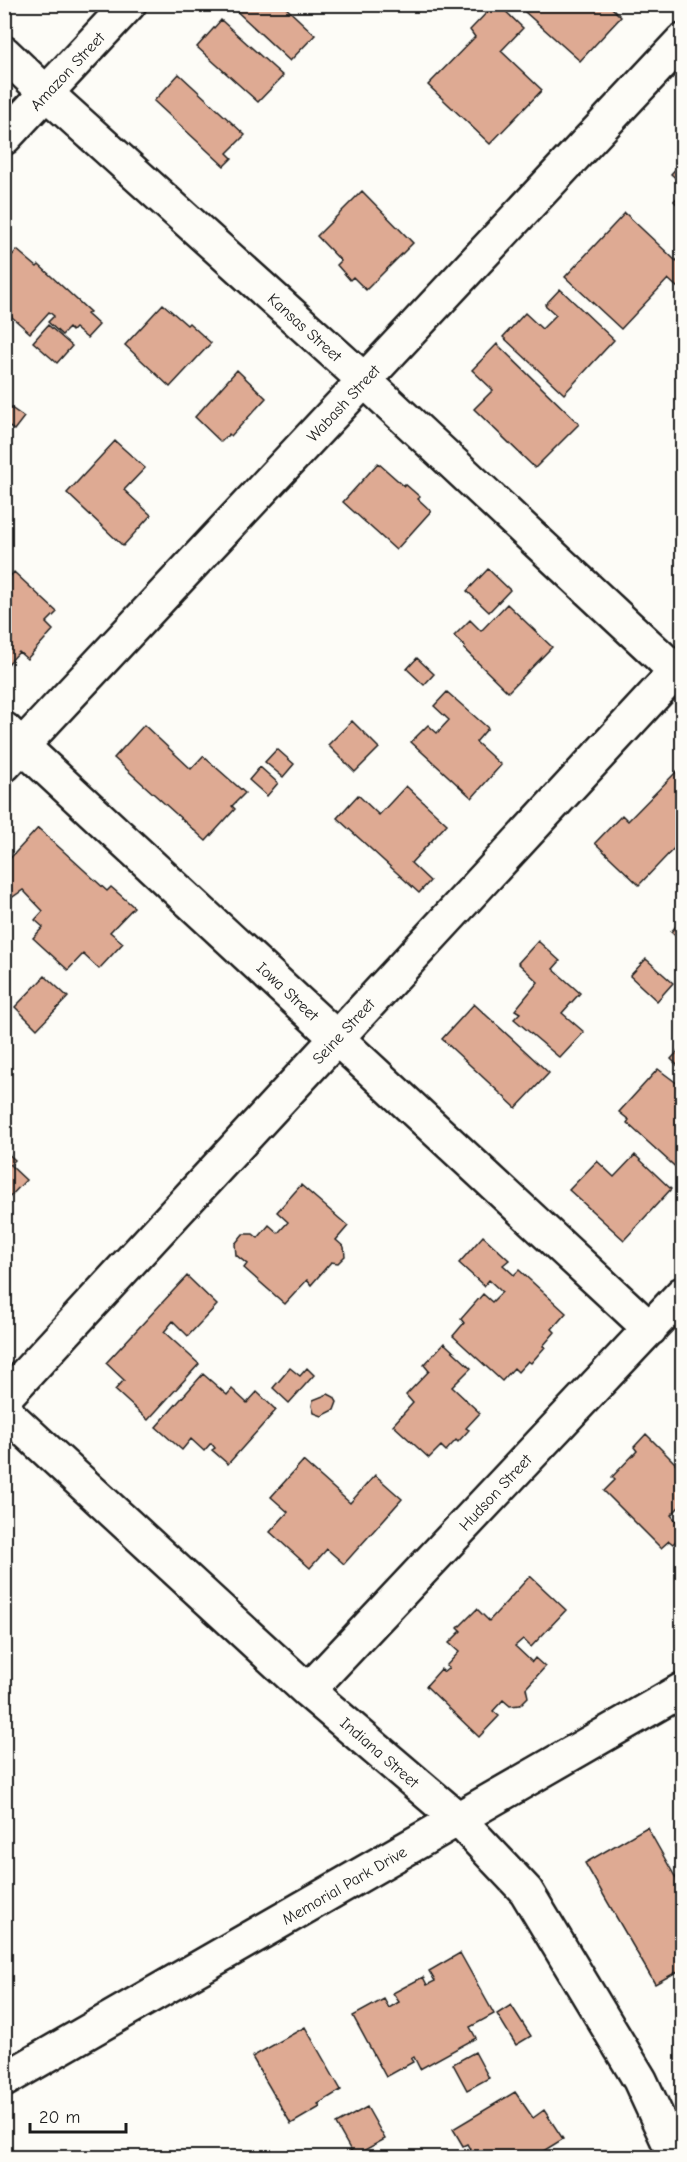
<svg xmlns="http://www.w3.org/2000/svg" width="687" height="2162" viewBox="0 0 687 2162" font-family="'Comic Neue',sans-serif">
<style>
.building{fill:#deaa93;stroke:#1c1c1c;stroke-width:1.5}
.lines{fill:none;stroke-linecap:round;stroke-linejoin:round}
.minor-casing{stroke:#1c1c1c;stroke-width:38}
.minor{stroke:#fdfcf7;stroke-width:33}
.labels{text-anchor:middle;stroke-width:6;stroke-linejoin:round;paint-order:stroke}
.street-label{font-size:16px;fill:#1c1c1c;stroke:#fdfcf7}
</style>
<rect width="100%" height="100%" fill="#fdfcf7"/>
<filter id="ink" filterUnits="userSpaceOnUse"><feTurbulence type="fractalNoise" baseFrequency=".0167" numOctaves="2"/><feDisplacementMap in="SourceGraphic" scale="12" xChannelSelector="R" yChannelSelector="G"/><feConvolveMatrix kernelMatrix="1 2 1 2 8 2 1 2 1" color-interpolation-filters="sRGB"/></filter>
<g filter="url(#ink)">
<path class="building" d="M282,4L315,35L290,61L230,5Z
M495,4H498L523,28L501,51L542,90L490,144L428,85L475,37L470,30Z
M516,4H608L621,17L580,61Z
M221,20L283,76L258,102L197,47Z
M179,74L245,135L227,153L232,158L224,166L154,101Z
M682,162V184L671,174Z
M362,191L413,243L366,290L353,277L350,280L337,265L341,261L317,236Z
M682,192V210L674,201Z
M625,213L676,261L682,254V284L678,288L668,279L621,329L565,277Z
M17,250L37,267L39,265L90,312L87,314L99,325L87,338L75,328L72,331L69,328L62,335L48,322L54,316L49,312L30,333L4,310V264Z
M560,289L614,340L564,394L503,337L525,313L542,329L556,315L545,305Z
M163,304L187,325L189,323L211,343L170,387L125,345Z
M48,325L72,346L57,363L33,342Z
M497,344L579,424L535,468L474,409L493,390L472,370Z
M237,370L266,398L231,436L229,434L221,442L195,417Z
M4,403L24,417L14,430L4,423Z
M115,441L145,468L124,490L151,515L123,546L67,493Z
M378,463L404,486L405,484L420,497L418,499L431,511L396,550L343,502Z
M488,569L510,590L489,612L467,591Z
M14,572L57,612L46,623L53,630L27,659L19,652L8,664L4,661V583Z
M507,604L552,647L508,692L464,649L465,647L454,636L470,620L481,631Z
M417,658L434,674L424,685L407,669Z
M447,692L488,728L476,742L501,765L472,798L411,742L428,725L437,733L449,720L434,706Z
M352,721L379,748L355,772L328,745Z
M144,725L191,769L203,756L245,793L232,806L235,809L206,841L114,758Z
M277,749L294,764L283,777L265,762Z
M260,767L278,783L267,796L249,780Z
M679,769L682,772V840L639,885L595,843L622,815L628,821Z
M406,786L447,824L411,863L430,881L419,893L337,818L358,795L379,815Z
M38,828L107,891L111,887L134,907L110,932L123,943L99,969L83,954L68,970L33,938L43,927L35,920L43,911L23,890L4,903V865Z
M682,919V942L671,932Z
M538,941L560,961L553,969L580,993L562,1013L584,1032L560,1058L514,1019L520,1013L515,1010L538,982L518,963Z
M646,959L673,983L657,1001L630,976Z
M45,976L68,997L37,1029L15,1007Z
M474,1004L549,1073L516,1108L442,1039Z
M682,1047V1070L671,1059Z
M658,1069L682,1087L681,1172L627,1123L629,1120L619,1112Z
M4,1150L15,1160L10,1165L26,1180L4,1203Z
M635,1155L671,1189L624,1240L569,1190L597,1161L614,1177Z
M301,1185L348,1226L336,1240L344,1247L345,1256L338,1263L331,1262L311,1285L307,1280L285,1304L244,1268L247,1264L236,1255L235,1244L243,1234H253L258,1238L269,1225L278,1233L288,1222L277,1212Z
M483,1236L509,1260L503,1265L514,1275L519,1270L566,1313L552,1329L555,1332L543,1346L545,1347L531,1363L528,1361L518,1372L514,1368L502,1381L453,1336L464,1323L461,1319L483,1294L492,1302L502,1292L489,1280L484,1286L459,1263Z
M187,1276L217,1305L188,1336L173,1321L164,1332L199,1364L148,1420L115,1390L124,1380L106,1363Z
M444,1343L471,1368L452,1387L480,1413L466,1428L469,1430L458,1442L456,1440L446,1451L441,1446L429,1458L393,1425L413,1403L406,1395L429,1371L424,1365Z
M290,1368L300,1376L307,1368L314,1375L289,1403L273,1388Z
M203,1374L227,1395L232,1389L247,1403L257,1392L276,1410L228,1464L212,1450L215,1448L211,1443L204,1451L191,1439L182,1450L156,1427Z
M328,1394L334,1397L337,1402L334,1410L322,1416L314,1413L312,1406L313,1400Z
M646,1434L682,1470V1504L671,1515L682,1527L679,1530L682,1534L673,1544L669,1541L661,1548L604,1491L615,1480L612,1477L637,1451L634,1447Z
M303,1461L350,1503L375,1475L402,1499L344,1564L327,1549L310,1568L270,1532L288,1512L271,1497Z
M530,1576L566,1610L531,1647L523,1639L515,1646L532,1662L535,1658L545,1667L526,1688L528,1697L520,1705L510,1706L503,1700L493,1711L499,1716L479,1737L426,1686L441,1669L444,1672L449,1668L446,1666L459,1652L449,1643L461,1631L458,1628L477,1609L489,1621Z
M647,1827L682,1889V1969L655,1984L585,1863Z
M682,1843V1862L675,1847Z
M460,1953L494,2014L470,2027L476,2038L420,2069L414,2057L411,2059L413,2062L386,2077L353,2016L384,1999L389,2008L399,2002L393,1993L423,1977L427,1985L435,1981L429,1971Z
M511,2005L531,2036L516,2045L497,2014Z
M305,2027L341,2090L318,2104L320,2107L291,2124L252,2057Z
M475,2052L489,2078L467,2090L453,2064Z
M515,2092L533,2118L544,2110L563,2139L532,2158H475L467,2144L463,2146L453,2129Z
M367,2107L385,2139L354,2156L336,2124Z"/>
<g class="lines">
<defs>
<path id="minor" d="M4,53L46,93L364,380L682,677
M4,138L129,4
M4,729L650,1329
M4,765L682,41
M4,1398L682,665
M4,1411L308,1691L458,1819L526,1891L640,2080L676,2158
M308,1691L682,1294
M4,2080L682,1690"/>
</defs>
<use href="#minor" class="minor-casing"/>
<use href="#minor" class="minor"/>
</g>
</g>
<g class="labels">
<g class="street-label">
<text transform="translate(67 71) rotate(-47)" y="6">Amazon Street</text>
<text transform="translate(305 327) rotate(42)" y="6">Kansas Street</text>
<text transform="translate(343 403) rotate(-47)" y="6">Wabash Street</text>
<text transform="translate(288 991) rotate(43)" y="6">Iowa Street</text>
<text transform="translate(343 1031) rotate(-47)" y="6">Seine Street</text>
<text transform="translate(495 1492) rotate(-47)" y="6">Hudson Street</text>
<text transform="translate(380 1752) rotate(41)" y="6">Indiana Street</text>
<text transform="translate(344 1885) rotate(-30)" y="6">Memorial Park Drive</text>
</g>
</g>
<rect width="687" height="2162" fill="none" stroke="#fdfcf7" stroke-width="24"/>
<rect x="12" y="12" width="663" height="2138" fill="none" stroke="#1c1c1c" stroke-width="2" filter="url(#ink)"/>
<path d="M30 2123v9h96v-9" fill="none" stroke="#1c1c1c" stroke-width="3"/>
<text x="39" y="2123" font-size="18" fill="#1c1c1c" stroke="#fdfcf7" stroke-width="4.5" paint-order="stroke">20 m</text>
</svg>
